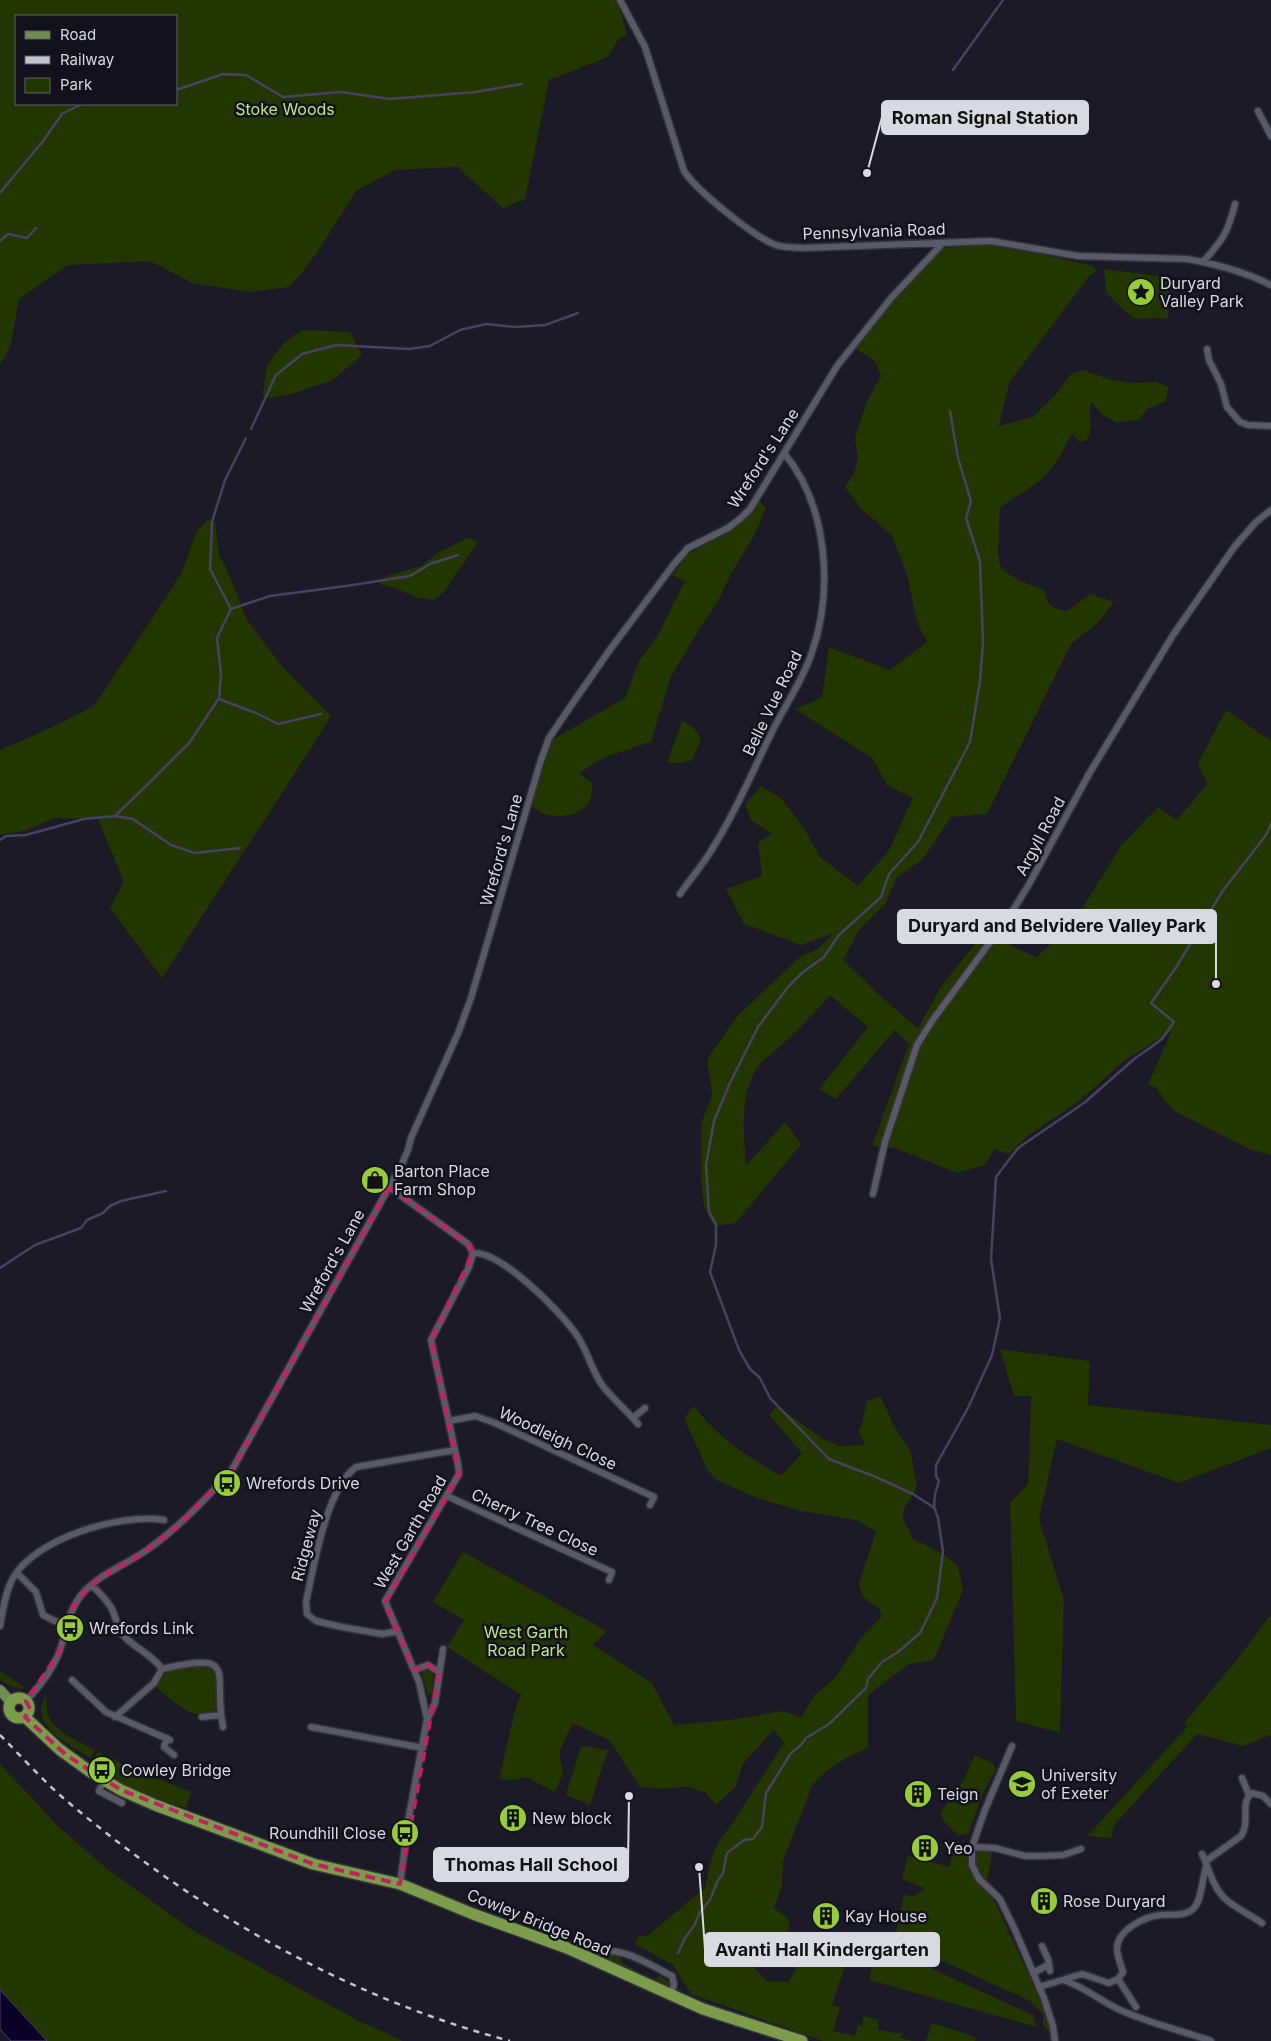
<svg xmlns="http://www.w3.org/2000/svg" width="1271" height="2041" viewBox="0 0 1271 2041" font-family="Inter,sans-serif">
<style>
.green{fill:#243600;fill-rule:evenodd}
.water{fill:#0a0028;stroke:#484160}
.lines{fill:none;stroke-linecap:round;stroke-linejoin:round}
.stream{stroke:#484160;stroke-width:2.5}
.minor-casing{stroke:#34343c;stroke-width:9}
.primary-casing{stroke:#34343c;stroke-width:12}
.trunk-casing{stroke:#34343c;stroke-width:14}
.minor{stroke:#5a5967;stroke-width:6}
.primary{stroke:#738b52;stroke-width:10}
.trunk{stroke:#7c9c4b;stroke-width:11}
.rail{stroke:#c4c4cd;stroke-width:2.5;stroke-dasharray:6 6;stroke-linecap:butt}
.marked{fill:none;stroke:#c32262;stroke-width:4;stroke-dasharray:10 6;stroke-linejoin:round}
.labels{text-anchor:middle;stroke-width:5;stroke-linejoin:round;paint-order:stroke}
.park-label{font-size:16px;fill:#bce781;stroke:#12111c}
.street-label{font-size:16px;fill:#d9d9e1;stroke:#12111c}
.poi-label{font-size:16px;fill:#d9d9e1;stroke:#12111c;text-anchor:start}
.leader{fill:none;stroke:#d9d9e1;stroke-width:2}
.callout-dot{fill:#d9d9e1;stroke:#12111c;stroke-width:2}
.callout{fill:#d9d9e1;stroke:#d9d9e1;stroke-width:2}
.callout-label{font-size:18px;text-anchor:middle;font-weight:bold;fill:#111}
</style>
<rect width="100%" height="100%" fill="#1b1a26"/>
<path class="green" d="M0,0H621L620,9L627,35L619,38L608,57L549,80L525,199L503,208L457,167L395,170L356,191L320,248L301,274L289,287L249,292L192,283L150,261L68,265L19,299L10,348L0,364ZM16,16H176V104H16Z
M986,245L1050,256L1093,266L1097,271L1089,276L1009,383L999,426L1033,417L1056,394L1071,374L1083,370L1111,380L1134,383L1157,382L1168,387L1166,401L1147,409L1139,420L1117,422L1102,415L1092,402C1086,412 1095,425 1087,440L1079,442L1072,433C1065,448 1057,464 1045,476C1034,487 1013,497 1000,508L998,554L1001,569L1020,581L1044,590C1047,604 1052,609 1067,611L1090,594L1114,602L1100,621L1071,644L987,814L951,817L923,859L897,877L886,903L859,930L843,960L888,1003L918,1028L942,985L1003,909L1018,913L1008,932L1011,946L1036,957L1077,922L1078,915L1121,846L1158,807L1177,820L1207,784L1198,763L1226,710L1271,741V1155L1249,1149L1174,1111L1158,1092V1089L1148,1084L1172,1031L1125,1060L1078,1102L1026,1137L1009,1154L994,1149L985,1165L957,1173L895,1148L872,1146L909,1044L895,1030L836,1099L819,1089L868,1027L830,995C816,1010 803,1026 788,1039C778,1049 765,1057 757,1068C739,1097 744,1134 746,1166L785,1122L801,1144L736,1223L714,1226L704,1207L701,1179V1124L712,1095L707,1059L739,1014L800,957L818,949L834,933L801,945L744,924L726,889L762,876L758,842L772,834L751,820L745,805L761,786L781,798L804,828L820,857L858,886L888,852L913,798L887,785L872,758L795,709L822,698L829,647L890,670L927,642L917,622L908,578L892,535L861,509L845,487L854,473L858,458L855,438L867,401L881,376L875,361L856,349L895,296L942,248Z
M1104,269L1168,277V318L1134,319L1106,293Z
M302,330L350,332L362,355L333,380L292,394L270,398L263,395L267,365L283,344Z
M758,500L766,508L756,532L731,574L718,601L700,628L671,676L651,742L605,757L579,773L592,783C595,810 572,819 549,815C543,815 536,809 531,805L552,740L625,698L639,661L658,635L685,581L672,575L687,555L742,523Z
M207,520L215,522L219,555L225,565L247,620L280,664L331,716L310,750L162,978L110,908L124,882L98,819L55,818L23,831L0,835V750L46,730L94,706L181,574L197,531Z
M468,538L478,542L444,592L434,600L418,598L395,588L379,584L386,576L421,566L439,552Z
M682,721C692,725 697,730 701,740L692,760L681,763H667Z
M1000,1349L1090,1361L1088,1405L1271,1425V1448L1179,1483L1057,1439L1039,1519L1064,1600L1060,1733L1016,1721L1010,1503L1028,1484L1031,1396H1014Z
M880,1396L885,1405L893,1425L910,1450L915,1474L917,1487L904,1509L903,1518L913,1539L943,1554L958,1566L963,1590L934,1660L909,1664L868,1695V1748L846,1758L825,1772L813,1784L783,1861L782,1886L774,1908L789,1919L787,1956L763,1948L756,1949L751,1941L746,1946C747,1962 756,1969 766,1981L788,1982L797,1968L799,1942L837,1952L839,1944L862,1950L860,1960L848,1957L832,2005L840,2007L833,2031L855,2036L858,2025L862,2026L864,2016L879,2020L878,2030L902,2034L901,2038L913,2041H823L691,1994L673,1965L635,1944L638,1936H647L705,1888C709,1868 713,1844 728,1830L784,1743L774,1730L743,1763L736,1786L716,1805L705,1792L687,1787L658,1789L640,1787L609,1740L573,1723L559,1752L563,1773L555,1792L526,1777L515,1780L499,1779L516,1706L521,1695L447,1647L464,1620L433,1602L463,1552L607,1631L593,1645L652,1683L674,1725L731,1720L782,1711L801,1717L814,1696L836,1677L860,1639L881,1617L880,1609C869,1601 861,1600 859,1584L876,1531L856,1520L801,1511L757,1498L717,1480L708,1471L684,1418L694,1406C716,1436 749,1458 781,1476L802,1453L769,1415L777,1406L823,1439L840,1446L865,1445L858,1430L862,1424L867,1401Z
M1271,1614V1735L1243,1746L1197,1734L1115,1824L1111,1838L1087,1836L1187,1727L1184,1723L1240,1656Z
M195,1665L207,1666L215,1670C218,1681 222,1702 214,1711C210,1712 204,1714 199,1714C186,1715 166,1695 156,1687L167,1671Z
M425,1670L431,1672L433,1675L432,1693L428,1695L422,1673Z
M0,1671L24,1687L21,1689L8,1685L0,1679Z
M45,1695C48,1702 46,1708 48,1715C54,1732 80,1742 95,1750L90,1758C74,1747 43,1733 41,1711C41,1706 44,1700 45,1695Z
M581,1746L608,1750L590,1805L566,1795Z
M98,1752L136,1770L191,1792L186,1808C167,1802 148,1797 131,1788C116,1781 105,1770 93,1760Z
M975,1755L992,1763L996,1769L984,1791L968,1834L959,1836L945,1823L940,1813L964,1779Z
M0,1764L58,1826L106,1868L192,1930L357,2020L403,2041H47L0,1989Z
M955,1847L966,1849L968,1853L975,1854L980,1849L992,1850L988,1878L982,1887L995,1902L1045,2010L1050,2034L1043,2025V2014L1030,2001L899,1941L895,1936L904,1895L913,1896L923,1891L924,1887H921L902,1879L908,1856L949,1867Z
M882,1946L1033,2015L1037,2027L869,1980L877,1947Z
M606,1954L618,1955L622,1963L653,1980L657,1979L660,1975L669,1982L670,1985L665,1987L605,1959Z
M932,2023L976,2037L975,2041H926Z"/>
<path class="water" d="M0,1989L3,1993L47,2041H11L0,2029Z"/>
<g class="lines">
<path class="stream" d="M953,70L1003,0
M176,90L223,74L246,75L283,97L341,92L390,99L475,92L522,84
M0,193L43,141L62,114L82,104
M0,241L8,234L27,238L36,228
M251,429L276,375L302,354L337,345L409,349L430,346L460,330L486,324L515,327L545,325L578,313
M231,609L210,569L212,522L225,480L246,438
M219,699L256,713L278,724L321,714
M115,816L133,819L171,845L195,853L240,848
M0,840L6,836L26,835L84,819L115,816L148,784L190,742L219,698L221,674L217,638L231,609L270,596L346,586L410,576L430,564L458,555
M0,1268L35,1245L81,1228L87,1220L103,1213L110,1206L121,1201L166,1191
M933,1507L913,1494L876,1477L829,1459L770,1398L760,1378L750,1369L739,1350L710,1272L716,1245V1224L709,1212L706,1165L714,1121L730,1083L758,1027L788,987L803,972L824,957L839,935L881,897L889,874L918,842L970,742L980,681L983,642L980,561L966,518L971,501L958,458L950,411
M678,1953L685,1938L694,1926L700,1912L710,1900L718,1880L723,1873L727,1853L744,1840L753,1839L762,1827L766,1793L791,1753L801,1745L806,1738L829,1724L866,1688L868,1679L882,1662L898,1652L920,1633L937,1598L943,1551L938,1518L934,1507L935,1494L939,1481L936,1476V1465L968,1408L992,1355L1000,1318L991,1259L996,1177L1018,1148L1084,1103L1133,1060L1162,1039L1174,1022L1151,1003L1175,969L1222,892L1266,835L1271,824"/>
<defs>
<path id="minor" d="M620,0L645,47L684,171C697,191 754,237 776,245C784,248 795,247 803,248L991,241L1078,256L1187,259C1216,264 1245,272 1271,285
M1258,111L1271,136
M1203,262C1223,239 1227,235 1235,204
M1207,349L1209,360L1221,384L1227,407L1240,422L1248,425L1271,426
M680,894C689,881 700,868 709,854C733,817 751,775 770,736C783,708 801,684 811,655C834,591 828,506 784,453
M389,1187L468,1244L473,1253L469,1267L431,1340L458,1464L459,1474L385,1601L419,1682L427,1719L409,1816L400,1884
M873,1194L885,1142L917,1045L932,1021L1010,915L1028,886L1089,774L1173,635L1235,546L1256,522L1271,510
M473,1253C501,1251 560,1311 576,1334C587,1349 591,1369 602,1385C613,1399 627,1411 638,1424
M633,1418L645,1408
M449,1421L475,1416L495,1423L654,1497L650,1505
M447,1496L612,1572L609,1580
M17,1573L36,1592L43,1615L55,1621L67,1624
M91,1585C99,1592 107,1600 112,1609C116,1618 117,1627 123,1635C134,1648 152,1654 162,1669C241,1651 212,1672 223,1727
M0,1626C3,1611 5,1592 13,1578C36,1538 120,1513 164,1520
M398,1631L382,1634L342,1627L316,1621L307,1614L306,1602C314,1566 326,1489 356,1467L455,1450
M414,1670L428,1665L439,1672
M72,1680L106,1712L170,1740
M26,1701C39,1687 54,1668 60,1650C67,1630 68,1611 82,1594C101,1572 129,1564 151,1547C179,1527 202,1502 226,1477L233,1468L402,1164L408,1150L411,1138L459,1031L471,998L540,763L549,738L568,710L609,651L674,564L688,548L728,528L741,518L750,509L837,366L892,297L943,243
M115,1717L154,1683L162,1669
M202,1717L221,1715
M428,1718L435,1703L443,1649
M311,1727L423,1748
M167,1738L164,1747L174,1755
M1012,1746L985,1810L972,1847V1865L979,1879L1000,1899L1015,1930L1044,1998L1053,2026L1055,2041
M1242,1778L1249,1795
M104,1781L99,1791L122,1803
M972,1847L995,1848L1025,1856H1041L1063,1855L1081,1849
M1202,1854C1208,1865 1210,1878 1218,1890C1226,1904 1248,1913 1262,1923
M1206,1861L1241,1836C1251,1822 1239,1803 1252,1793L1263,1796L1271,1804
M1042,1946L1048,1959L1050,1971
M587,1956C616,1941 646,1963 672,1976L674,1984L671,1996
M1033,1973L1048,1965
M1118,1979L1123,1972C1121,1964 1117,1957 1117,1949C1117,1930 1144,1917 1160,1915C1171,1914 1186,1917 1194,1908C1202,1899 1202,1879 1206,1867
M1063,1980C1083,1986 1099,2000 1118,2009C1148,2023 1180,2030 1211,2041
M1039,1987L1082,1974L1109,1983L1118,1979L1136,2007"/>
<path id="primary" d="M0,1690L11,1702"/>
<path id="trunk" d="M9 1708a10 10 0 1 1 20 0a10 10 0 1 1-20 0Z
M25,1717L59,1749L92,1773L121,1790L155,1805L313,1864L400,1884L473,1914L567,1948L703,2009L802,2041"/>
</defs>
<use href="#minor" class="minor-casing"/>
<use href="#primary" class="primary-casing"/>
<use href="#trunk" class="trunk-casing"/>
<use href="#minor" class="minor"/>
<use href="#primary" class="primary"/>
<use href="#trunk" class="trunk"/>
<path class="rail" d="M0,1735C22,1757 44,1782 68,1802C198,1911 345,1997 510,2041"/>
</g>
<path class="marked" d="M389,1187L468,1244L473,1253L431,1340L459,1474L385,1603L414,1670L428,1665L439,1672L400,1884L313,1864L121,1790L66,1755L25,1717L30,1709L26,1701L59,1653L71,1610L82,1595L98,1579L140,1555L177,1527L233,1468Z"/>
<defs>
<symbol id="sight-disc" viewBox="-11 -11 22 22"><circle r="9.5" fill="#97cc39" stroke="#12111c"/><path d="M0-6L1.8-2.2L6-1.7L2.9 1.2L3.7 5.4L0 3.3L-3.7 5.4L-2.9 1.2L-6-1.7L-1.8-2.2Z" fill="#111"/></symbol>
<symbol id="shop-disc" viewBox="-11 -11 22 22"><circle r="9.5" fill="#97cc39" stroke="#12111c"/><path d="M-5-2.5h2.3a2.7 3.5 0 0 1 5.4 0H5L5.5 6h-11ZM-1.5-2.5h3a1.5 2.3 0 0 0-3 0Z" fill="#111"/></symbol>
<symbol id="bus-disc" viewBox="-11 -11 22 22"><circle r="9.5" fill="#97cc39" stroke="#12111c"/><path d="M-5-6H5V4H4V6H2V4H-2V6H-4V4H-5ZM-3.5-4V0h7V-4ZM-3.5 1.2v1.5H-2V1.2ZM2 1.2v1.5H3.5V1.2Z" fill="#111"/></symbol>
<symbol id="university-disc" viewBox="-11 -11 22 22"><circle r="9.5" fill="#97cc39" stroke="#12111c"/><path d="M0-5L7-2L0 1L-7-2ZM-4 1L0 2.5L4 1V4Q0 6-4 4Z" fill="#111"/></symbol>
<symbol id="building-disc" viewBox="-11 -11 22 22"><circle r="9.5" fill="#97cc39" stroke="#12111c"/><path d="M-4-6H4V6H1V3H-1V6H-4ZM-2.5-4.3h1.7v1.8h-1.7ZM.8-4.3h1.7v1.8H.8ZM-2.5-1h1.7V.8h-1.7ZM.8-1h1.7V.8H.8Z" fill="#111"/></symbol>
</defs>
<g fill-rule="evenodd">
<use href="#sight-disc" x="1125" y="276" width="32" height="32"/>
<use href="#shop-disc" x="359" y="1164" width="32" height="32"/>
<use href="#bus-disc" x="211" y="1467" width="32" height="32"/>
<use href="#bus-disc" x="54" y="1612" width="32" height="32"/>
<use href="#bus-disc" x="86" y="1754" width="32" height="32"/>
<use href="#university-disc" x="1006" y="1768" width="32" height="32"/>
<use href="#building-disc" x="902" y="1778" width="32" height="32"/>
<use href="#building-disc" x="497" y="1802" width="32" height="32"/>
<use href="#bus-disc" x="389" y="1817" width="32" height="32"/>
<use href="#building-disc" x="909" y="1832" width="32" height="32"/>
<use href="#building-disc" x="1028" y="1885" width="32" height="32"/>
<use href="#building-disc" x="810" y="1900" width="32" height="32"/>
</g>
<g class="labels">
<g class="park-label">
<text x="285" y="115">Stoke Woods</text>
<text x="526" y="1638">West Garth<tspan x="526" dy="18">Road Park</tspan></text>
</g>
<g class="street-label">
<text transform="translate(874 231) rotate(-2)" y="6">Pennsylvania Road</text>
<text transform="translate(763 458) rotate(-57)" y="6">Wreford's Lane</text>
<text transform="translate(772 703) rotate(-64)" y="6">Belle Vue Road</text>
<text transform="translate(1040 836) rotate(-62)" y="6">Argyll Road</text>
<text transform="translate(501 850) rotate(-74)" y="6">Wreford's Lane</text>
<text transform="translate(332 1261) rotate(-61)" y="6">Wreford's Lane</text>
<text transform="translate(558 1438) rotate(25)" y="6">Woodleigh Close</text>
<text transform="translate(535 1522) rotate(25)" y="6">Cherry Tree Close</text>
<text transform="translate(410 1532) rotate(-60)" y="6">West Garth Road</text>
<text transform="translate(306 1545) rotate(-75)" y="6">Ridgeway</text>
<text transform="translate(539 1922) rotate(22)" y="6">Cowley Bridge Road</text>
</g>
<g class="poi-label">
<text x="1160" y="289">Duryard<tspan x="1160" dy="18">Valley Park</tspan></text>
<text x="394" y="1177">Barton Place<tspan x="394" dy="18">Farm Shop</tspan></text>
<text x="246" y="1489">Wrefords Drive</text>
<text x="89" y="1634">Wrefords Link</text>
<text x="121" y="1776">Cowley Bridge</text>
<text x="1041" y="1781">University<tspan x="1041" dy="18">of Exeter</tspan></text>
<text x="937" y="1800">Teign</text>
<text x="532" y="1824">New block</text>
<text x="386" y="1839" text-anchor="end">Roundhill Close</text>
<text x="944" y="1854">Yeo</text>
<text x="1063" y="1907">Rose Duryard</text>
<text x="845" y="1922">Kay House</text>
</g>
</g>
<path class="leader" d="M867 173L882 117M1216 984L1216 926M629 1796L628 1865M699 1867L705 1949"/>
<g class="callout-dot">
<circle cx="867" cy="173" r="5"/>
<circle cx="1216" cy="984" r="5"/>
<circle cx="629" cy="1796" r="5"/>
<circle cx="699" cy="1867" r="5"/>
</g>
<g class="callout">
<rect x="882" y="101" width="206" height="33" rx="5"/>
<rect x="898" y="910" width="318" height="33" rx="5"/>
<rect x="434" y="1848" width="194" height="33" rx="5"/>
<rect x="705" y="1933" width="234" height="33" rx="5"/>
</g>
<g class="callout-label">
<text x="985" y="124">Roman Signal Station</text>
<text x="1057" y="932">Duryard and Belvidere Valley Park</text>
<text x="531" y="1871">Thomas Hall School</text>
<text x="822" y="1956">Avanti Hall Kindergarten</text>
</g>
<rect x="15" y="15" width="162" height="90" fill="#12111c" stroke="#62616b"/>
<rect x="25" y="31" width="25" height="8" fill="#738b52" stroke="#62616b"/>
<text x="60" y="40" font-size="15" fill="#d9d9e1">Road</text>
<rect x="25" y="56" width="25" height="8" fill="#c4c4cd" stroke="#62616b"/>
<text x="60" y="65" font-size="15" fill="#d9d9e1">Railway</text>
<rect x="25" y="78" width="25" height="15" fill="#243600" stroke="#62616b"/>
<text x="60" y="90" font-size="15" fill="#d9d9e1">Park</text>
</svg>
